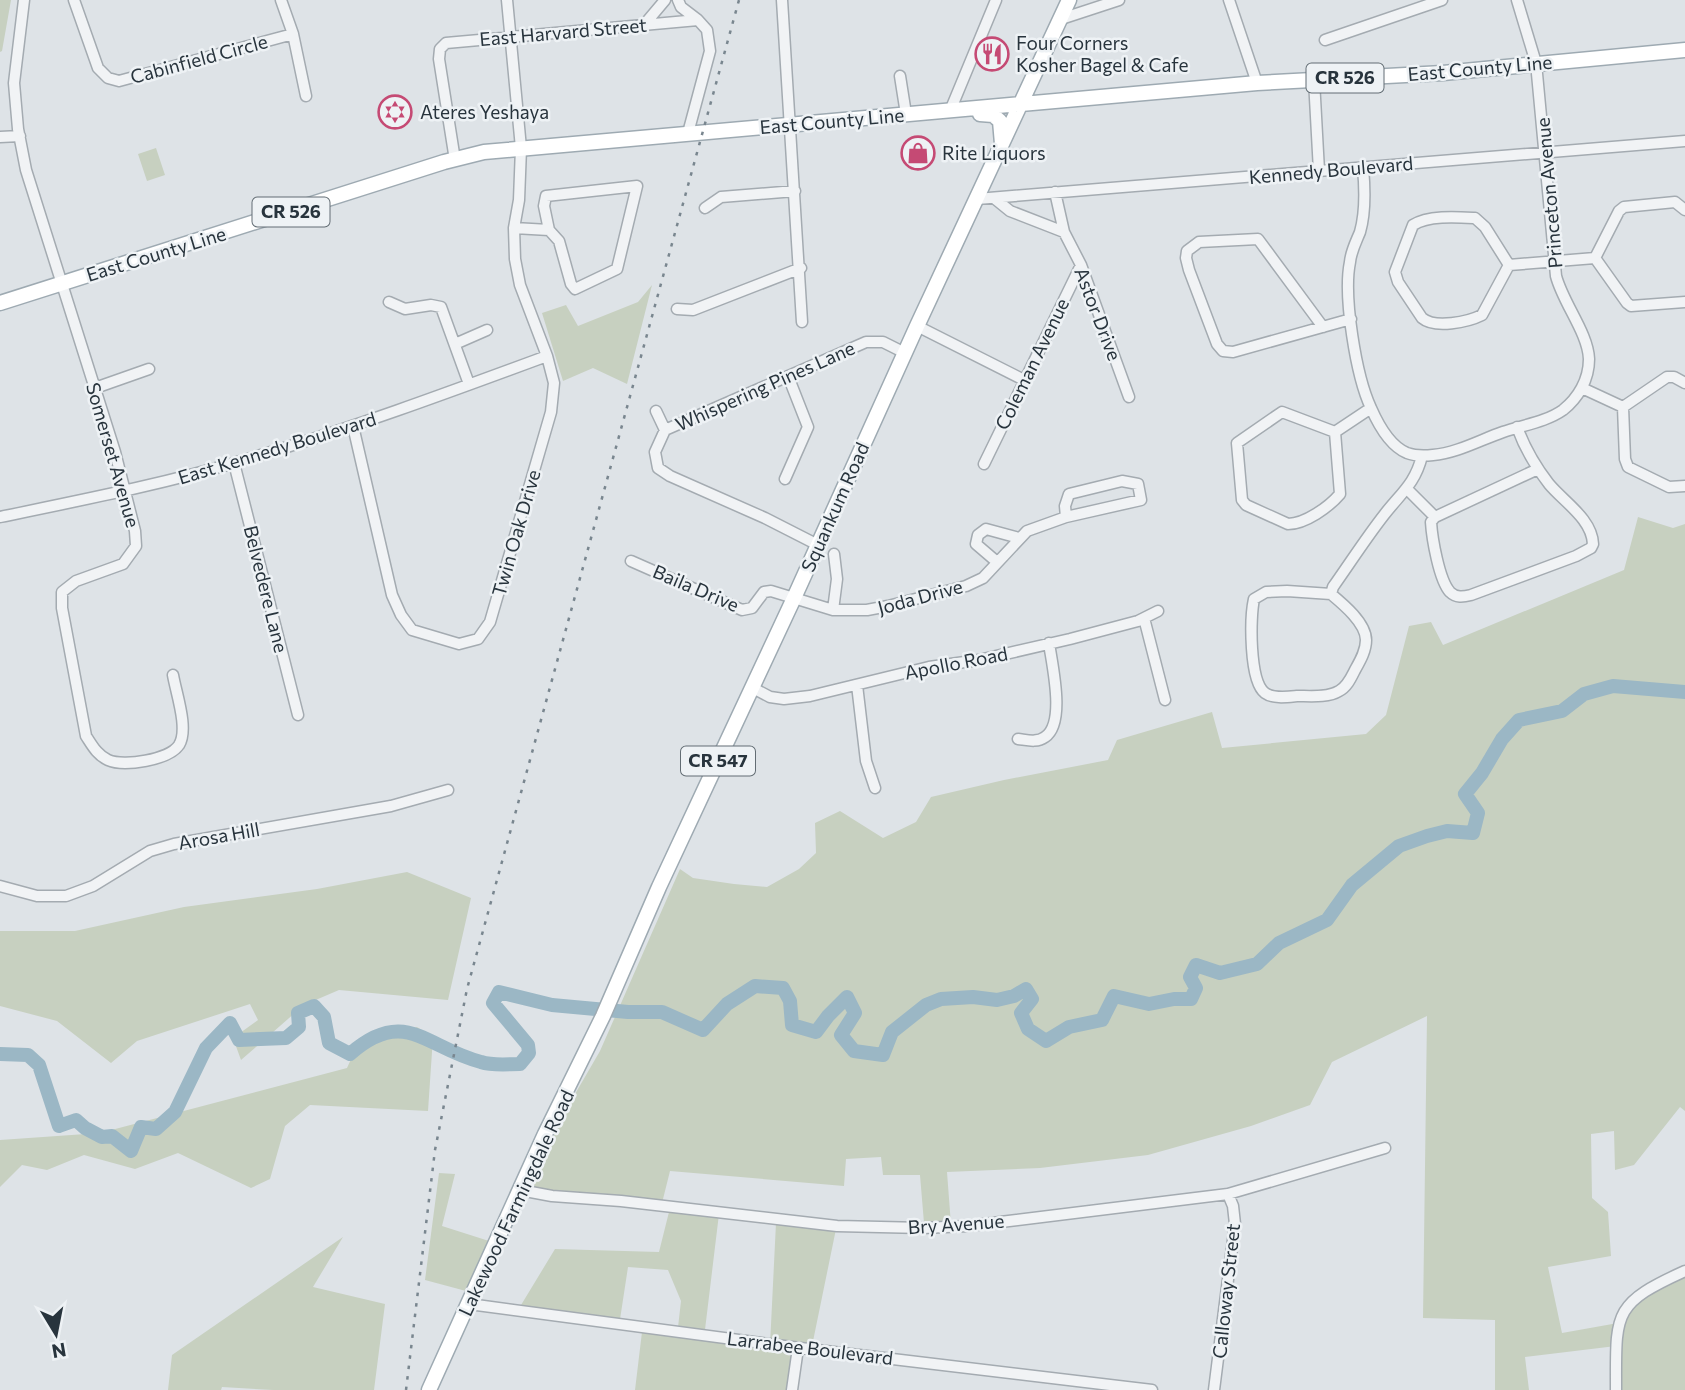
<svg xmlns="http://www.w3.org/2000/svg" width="1685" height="1390" viewBox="0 0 1685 1390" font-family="Commissioner,sans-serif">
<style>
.green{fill:#c7d0c0}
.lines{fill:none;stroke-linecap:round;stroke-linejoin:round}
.river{stroke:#9bb7c5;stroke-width:14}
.minor-casing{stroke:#a4abb1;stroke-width:13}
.major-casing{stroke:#9eaab2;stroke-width:17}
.minor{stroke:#f1f3f5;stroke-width:10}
.major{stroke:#fff;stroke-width:14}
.rail{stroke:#79868f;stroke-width:2.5;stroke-dasharray:3.5 7;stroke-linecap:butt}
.labels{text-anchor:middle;stroke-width:5;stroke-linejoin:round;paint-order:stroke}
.shield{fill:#eef2f5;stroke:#636d74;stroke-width:2}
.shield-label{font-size:18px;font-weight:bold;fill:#28343d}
.street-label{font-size:19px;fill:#28343d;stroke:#eef2f5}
.poi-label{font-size:19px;fill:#28343d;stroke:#eef2f5;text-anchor:start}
</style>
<rect width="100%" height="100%" fill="#dee3e7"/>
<path class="green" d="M0,0H11L2,51L0,52Z
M156,148L165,175L147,181L138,154Z
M652,285L627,384L593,368L563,381L542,313L566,305L578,326L638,302Z
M1638,517L1673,528L1685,524V1111L1680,1107L1634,1165L1615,1170L1614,1131L1591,1134L1592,1198L1608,1212L1611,1256L1548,1267L1562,1333L1618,1323L1641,1290L1685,1271V1390H1617L1616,1346L1525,1357L1529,1390H1495V1320L1423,1318L1427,1016L1332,1062L1310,1105L1251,1126L1148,1155L1040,1168L947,1172L951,1225L924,1223L920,1175H883L881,1157L846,1159L844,1186L670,1171L662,1203L553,1193L533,1187L531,1181L553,1132L600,1051L680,869L693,878L734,884L767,887L799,869L816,853L815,823L840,811L883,838L916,822L931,797L1004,780L1108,760L1117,740L1212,712L1222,748L1366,734L1386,715L1409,626L1431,622L1443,645L1624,570Z
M407,872L471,898L448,1000L339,990L304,1005L241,1060L233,1038L258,1020L250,1004L137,1041L111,1063L57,1021L0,1006V931H75L184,907L317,889Z
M417,1027L433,1037L428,1111L310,1105L285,1126L270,1179L251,1188L178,1153L135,1169L84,1155L47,1170L22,1165L0,1187V1140L100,1133L347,1068L357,1046Z
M439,1173L455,1174L442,1226L489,1241L466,1291L425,1280Z
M670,1208L719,1214L704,1338L770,1345L776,1223L836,1229L811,1351L796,1350L791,1390H635L642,1332L677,1336L681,1301L668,1270L628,1267L619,1326L515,1315L555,1249L659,1252Z
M343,1237L313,1287L385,1304L374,1390H273L222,1387L221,1390H168L172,1355Z"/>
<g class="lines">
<path class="river" d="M0,1054L28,1055L39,1065L59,1126L76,1120L85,1128L102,1137L112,1136L131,1151L141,1127L156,1129L175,1112L206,1048L230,1023L239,1040L286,1038L299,1027L298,1013L314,1006L324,1017L329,1043L350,1054C405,1006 426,1048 481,1062C493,1066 508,1064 520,1064L529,1053L528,1045L493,1003L499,992L552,1005L628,1012H662L703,1030L727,1004L755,986L783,988L790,1001L792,1025L816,1032L828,1016L847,997L855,1013L841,1035L854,1051L883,1055L892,1032L926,1005L941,999L973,997L997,1000L1014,996L1026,989L1032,999L1021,1013L1028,1029L1046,1041L1069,1027L1102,1020L1114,996L1149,1004L1174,999H1191L1196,988L1190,977L1196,965L1220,973L1257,964L1279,943L1327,920L1352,885L1399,846L1427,836L1447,831L1473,833L1478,813L1465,794L1482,773L1502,739L1519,720L1562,711L1584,694L1613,686L1685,692"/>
<defs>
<path id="minor" d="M24,0L14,83L18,129L26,170L115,452L135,531L136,546L123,564L76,581L62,592V608L86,736C92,745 97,755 108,760C124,767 169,760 179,745C189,729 176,693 173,675
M74,0L98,68L108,78L119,81L293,34
M281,0L293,34L306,96
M678,0L681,7L698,20
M782,0L802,322
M1229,0L1257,83
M1061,19L1119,0
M644,25L665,0
M1325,40L1442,0
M900,76L906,114
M1314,80L1319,171
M950,111L996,0
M0,137L20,136
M455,160L439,59L440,49L446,43L698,20L707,30L710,51L688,133
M1363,168C1365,189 1366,211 1360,232C1356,242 1351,251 1350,262C1343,296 1356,376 1371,408C1378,424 1390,446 1407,453C1415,456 1424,456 1433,455C1457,453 1480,440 1503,432C1523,425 1546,422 1563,410C1578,398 1589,380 1589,359C1588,333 1563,303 1556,276L1536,63L1517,0
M1055,192L1064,232L1081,265L1129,397
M994,198L1010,211L1064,232
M977,199L1685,141
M705,208L721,197L795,191
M1685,210L1675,202L1624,207L1619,211L1595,258L1627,303L1631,306L1685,302
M1475,218L1485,227L1509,265L1482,315C1468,322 1435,329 1422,318L1398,282L1395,272L1413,225C1428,215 1457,217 1475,218Z
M514,228L549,230L559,241L571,284L575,289L617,269L637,186L546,196L544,206L549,230
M1509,265L1595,258
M389,302L405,309L431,305L441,307L469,384
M677,309L693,310L801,268
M917,326L1024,380
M1323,327L1258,239L1199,242L1187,251L1186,258L1189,270L1217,344L1223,351L1233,352L1351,319
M455,344L487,330
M1685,383L1674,377H1667L1623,407L1625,459L1628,467L1669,487L1685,486
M95,388L149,369
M1582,388L1623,407
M656,411L665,430L655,452L658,468L670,476L765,518L818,545
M1282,412L1335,432L1340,494C1329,507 1305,524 1288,524L1246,505L1242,500L1237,443Z
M353,426L392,595L401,615L412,630L459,644L478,639L490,622L551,412L554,383L547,356L520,285L515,259L514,228L519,200L521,148L507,0
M1517,427C1525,449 1535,466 1549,484C1564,502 1592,519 1593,544L1591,548L1576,556L1471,595C1463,597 1456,598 1450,592C1439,580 1432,538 1431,522L1435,517L1538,469
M665,430L866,342H883L905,353
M1335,432L1371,408
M234,463L298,715
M984,464L1081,265
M785,479L808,427L788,376
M1122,481L1138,484L1141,500L1066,517L1065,506L1069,494Z
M1407,489L1435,517
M0,517C82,500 164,484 244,460C347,430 447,393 547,356
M631,561L742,610L752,608L764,592L771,591L833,610H867L888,606L966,586L983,578L1027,531L1066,517
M997,562L976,544L978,535L986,529L1019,538
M1287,591L1331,594C1343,604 1366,623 1366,640C1366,651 1360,661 1355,670C1351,678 1347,687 1339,691C1328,698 1309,696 1297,696C1287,697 1273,699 1265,693C1249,681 1250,617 1254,599L1266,592Z
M1331,594L1333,587C1350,563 1366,538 1384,515C1401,493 1415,484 1422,456
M833,610L837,579L834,554
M1144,618L1165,700
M857,685L866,761L875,788
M753,688L770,697L784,699L810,696L929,667L979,660L1070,639L1138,621L1158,611
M1018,739C1027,740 1037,743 1045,737C1066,723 1052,665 1049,643
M0,886L37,896H66L93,886L150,851L174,844L391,806L448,790
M520,1190L552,1196L621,1201L837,1226L923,1228L968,1226L1228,1194L1385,1148
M469,1304L792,1347L1152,1390
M792,1390L798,1348
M1214,1390L1235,1224L1233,1206L1228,1194
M1616,1390C1616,1313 1612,1304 1685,1271"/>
<path id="major" d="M980,114L993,115L1000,121L1002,144
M0,303L444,162L484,152L1257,83L1443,73L1685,50
M429,1390L545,1134L603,1016L659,887L794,598L917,326L1069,0"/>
</defs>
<use href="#minor" class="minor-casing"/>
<use href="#major" class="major-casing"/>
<use href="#minor" class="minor"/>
<use href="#major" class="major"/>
<path class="rail" d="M406,1390L435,1150L467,989L739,0"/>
</g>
<defs>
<symbol id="restaurant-ring" viewBox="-11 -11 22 22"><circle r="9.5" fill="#eef2f5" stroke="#c54a74" stroke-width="1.5"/><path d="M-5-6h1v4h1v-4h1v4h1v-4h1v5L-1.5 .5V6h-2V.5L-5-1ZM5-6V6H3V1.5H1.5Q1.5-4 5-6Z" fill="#c54a74"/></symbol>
<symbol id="synagogue-ring" viewBox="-11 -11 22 22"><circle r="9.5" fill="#eef2f5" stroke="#c54a74" stroke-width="1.5"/><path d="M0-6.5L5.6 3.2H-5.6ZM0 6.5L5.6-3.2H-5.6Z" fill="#c54a74"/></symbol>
<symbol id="shop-ring" viewBox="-11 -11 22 22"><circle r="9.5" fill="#eef2f5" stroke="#c54a74" stroke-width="1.5"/><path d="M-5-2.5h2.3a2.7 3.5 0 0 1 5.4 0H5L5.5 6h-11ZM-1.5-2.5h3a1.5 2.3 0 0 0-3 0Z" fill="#c54a74"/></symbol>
</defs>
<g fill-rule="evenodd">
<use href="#restaurant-ring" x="973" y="35" width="38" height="38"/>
<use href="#synagogue-ring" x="376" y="93" width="38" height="38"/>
<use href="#shop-ring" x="899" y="134" width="38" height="38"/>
</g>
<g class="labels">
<g class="shield">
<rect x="1306.5" y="63.5" width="77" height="29" rx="5"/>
<rect x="252.5" y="197.5" width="77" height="29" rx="5"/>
<rect x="681" y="746.5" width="74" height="29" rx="5"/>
</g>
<g class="shield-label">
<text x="1345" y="84">CR 526</text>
<text x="291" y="218">CR 526</text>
<text x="718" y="767">CR 547</text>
</g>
<g class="street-label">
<text transform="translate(563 32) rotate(-5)" y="7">East Harvard Street</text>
<text transform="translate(199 59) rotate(-15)" y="7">Cabinfield Circle</text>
<text transform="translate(1480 68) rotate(-5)" y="7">East County Line</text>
<text transform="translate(832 121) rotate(-5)" y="7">East County Line</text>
<text transform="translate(1331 170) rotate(-5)" y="7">Kennedy Boulevard</text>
<text transform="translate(1549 193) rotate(-95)" y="7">Princeton Avenue</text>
<text transform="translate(156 254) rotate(-17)" y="7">East County Line</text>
<text transform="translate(1098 314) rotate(69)" y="7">Astor Drive</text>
<text transform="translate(1032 364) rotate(-64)" y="7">Coleman Avenue</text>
<text transform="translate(765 386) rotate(-24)" y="7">Whispering Pines Lane</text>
<text transform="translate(277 448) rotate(-17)" y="7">East Kennedy Boulevard</text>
<text transform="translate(113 455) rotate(74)" y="7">Somerset Avenue</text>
<text transform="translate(835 507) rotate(-66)" y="7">Squankum Road</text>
<text transform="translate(516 533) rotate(-74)" y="7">Twin Oak Drive</text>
<text transform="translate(696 588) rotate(23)" y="7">Baila Drive</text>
<text transform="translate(266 589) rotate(76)" y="7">Belvedere Lane</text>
<text transform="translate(920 597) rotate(-15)" y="7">Joda Drive</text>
<text transform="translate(956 663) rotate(-11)" y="7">Apollo Road</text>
<text transform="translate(219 836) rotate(-10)" y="7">Arosa Hill</text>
<text transform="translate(516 1203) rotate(-65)" y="7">Lakewood Farmingdale Road</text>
<text transform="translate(956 1224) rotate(-4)" y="7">Bry Avenue</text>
<text transform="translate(1226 1291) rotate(-84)" y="7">Calloway Street</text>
<text transform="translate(810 1348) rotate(7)" y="7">Larrabee Boulevard</text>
</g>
<g class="poi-label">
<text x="1016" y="50">Four Corners<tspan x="1016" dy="22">Kosher Bagel &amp; Cafe</tspan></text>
<text x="420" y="119">Ateres Yeshaya</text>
<text x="942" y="160">Rite Liquors</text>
</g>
</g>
<g transform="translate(56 1334) rotate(170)" stroke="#eef2f5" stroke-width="5" paint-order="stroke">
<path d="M0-5L12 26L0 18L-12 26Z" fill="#28343d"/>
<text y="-10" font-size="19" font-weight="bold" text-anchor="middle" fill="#28343d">N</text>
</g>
</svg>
